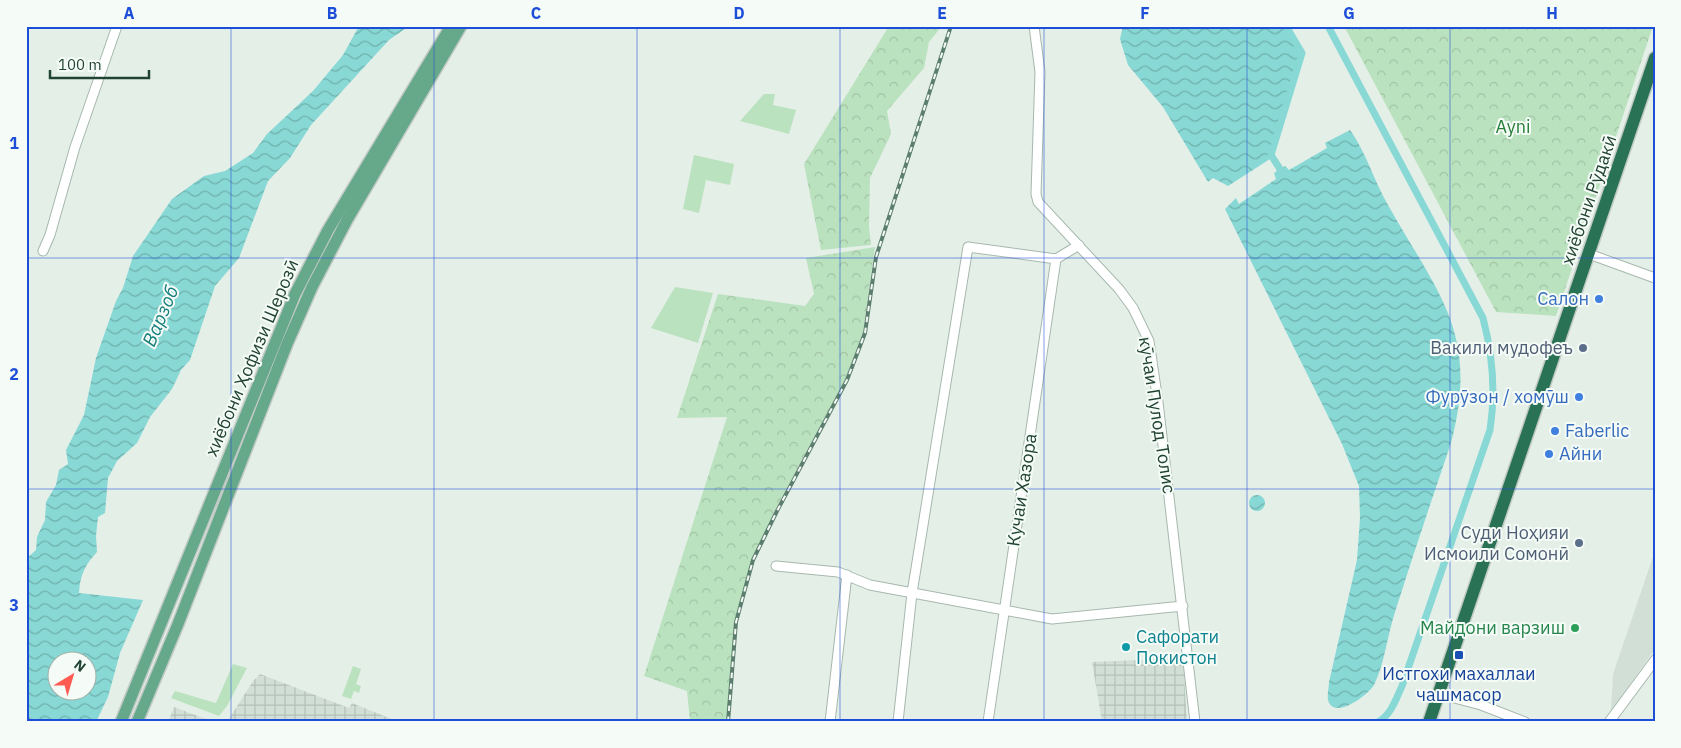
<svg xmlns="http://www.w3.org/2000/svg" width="1681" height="748" viewBox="0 0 1681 748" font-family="'IBM Plex Sans',sans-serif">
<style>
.built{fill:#d2dfd7}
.industrial{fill:url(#industrial-grid)}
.grass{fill:#bbe2be}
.forest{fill:url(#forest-crowns)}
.water{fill:url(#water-waves);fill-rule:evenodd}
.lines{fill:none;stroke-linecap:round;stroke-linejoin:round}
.canal{stroke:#88d8d5;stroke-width:7}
.minor-casing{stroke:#a6b8ae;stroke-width:11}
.major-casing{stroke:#c1cac6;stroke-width:14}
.highway-casing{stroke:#c1cac6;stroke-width:15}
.minor{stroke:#fff;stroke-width:9}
.major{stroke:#65a88a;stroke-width:11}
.highway{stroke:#2a7255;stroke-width:12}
.rail-casing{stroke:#5c7e6e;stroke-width:4}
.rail{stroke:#f5fbf7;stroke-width:2;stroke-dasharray:5.5;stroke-linecap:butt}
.grid{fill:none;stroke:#1d4ed8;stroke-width:1;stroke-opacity:0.55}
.shop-dot{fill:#3f7fe0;stroke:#f5fbf7;stroke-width:2}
.service-dot{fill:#5c6f8a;stroke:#f5fbf7;stroke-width:2}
.leisure-dot{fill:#2e9e5b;stroke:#f5fbf7;stroke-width:2}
.culture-dot{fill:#0f9aa8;stroke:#f5fbf7;stroke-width:2}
.transit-dot{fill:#1a4fb4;stroke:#f5fbf7;stroke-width:2}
.labels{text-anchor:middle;stroke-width:4;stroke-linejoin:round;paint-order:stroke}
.park-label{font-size:18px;fill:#277e38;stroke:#f5fbf7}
.street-label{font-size:18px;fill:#214333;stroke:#f5fbf7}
.shop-label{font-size:18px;fill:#366cbe;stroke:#f5fbf7;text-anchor:end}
.service-label{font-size:18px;fill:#4e5e75;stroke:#f5fbf7;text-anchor:end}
.leisure-label{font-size:18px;fill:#27864d;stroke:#f5fbf7;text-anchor:end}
.culture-label{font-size:18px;fill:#0d838f;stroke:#f5fbf7;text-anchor:start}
.transit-label{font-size:18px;fill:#164399;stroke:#f5fbf7}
.water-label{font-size:19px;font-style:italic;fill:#157f7c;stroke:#f5fbf7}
.neatline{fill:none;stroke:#1d4ed8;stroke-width:2}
.grid-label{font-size:16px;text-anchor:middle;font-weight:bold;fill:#1d4ed8}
</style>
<defs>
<pattern id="industrial-grid" width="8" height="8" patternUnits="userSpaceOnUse" patternTransform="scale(1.25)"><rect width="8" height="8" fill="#d2dfd7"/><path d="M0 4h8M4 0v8" fill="none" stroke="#b4c1b9"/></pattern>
<pattern id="forest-crowns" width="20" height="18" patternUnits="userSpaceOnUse" patternTransform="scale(1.25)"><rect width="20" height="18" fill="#bbe2be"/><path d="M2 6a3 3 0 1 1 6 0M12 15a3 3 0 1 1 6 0" fill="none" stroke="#a0c3a4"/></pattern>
<pattern id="water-waves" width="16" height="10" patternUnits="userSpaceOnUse" patternTransform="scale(1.25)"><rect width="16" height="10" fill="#88d8d5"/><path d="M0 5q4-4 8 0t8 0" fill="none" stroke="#6fb1ad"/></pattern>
</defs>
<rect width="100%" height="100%" fill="#e4efe8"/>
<path class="built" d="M1655,551V649L1611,711L1613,674Z"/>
<path class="industrial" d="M1183,658L1187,722H1102L1092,662Z
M260,674L349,708L352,703L399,722H227L253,681Z
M174,707L214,722H168Z"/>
<path class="grass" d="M764,94H775L773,105L796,110L789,134L740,121Z
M694,155L734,164L730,185L706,180L699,213L683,209Z
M675,287L713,293L698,343L651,328Z
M233,664L247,668L227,706L219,716L171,698L175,691L216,703Z
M353,666L361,669L356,684L361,686L359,693L354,691L351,699L342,696Z"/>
<path class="forest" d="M889,26H942L929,42L924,68L887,111L891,134L870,178L869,227L871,245L821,250L804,164Z
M1344,26H1653L1556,316L1496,312Z
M875,247L863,333L845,380L775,510L752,560L735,622L728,722H690L687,691L644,676L727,417L677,418L718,294L805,306L814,294L806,258Z"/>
<path class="water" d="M359,26H409L389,40L311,125L290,158L268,181L239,258L215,286L190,360L181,370L172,389L150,417L137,443L117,461L108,478L105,513L98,517L96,536L97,552C85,565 80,575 79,593L143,600L120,653L108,697L96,722H26V559L36,550L37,537L45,520L46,502L56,485L59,470L68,464L66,450L84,415L96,358L116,301L123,288L133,256L172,199L204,176L225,171L253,153L267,134L313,91L343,55ZM58,660H88V690H58Z
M1123,26H1283L1300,54L1268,156L1270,159L1228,186L1213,178L1208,182L1163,107L1128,65L1120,39Z
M1350,130C1366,152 1374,181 1388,205C1438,294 1480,333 1451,443C1432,499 1413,555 1395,612C1387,636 1385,663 1374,685C1368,695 1334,721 1328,700C1327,695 1329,687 1329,682L1357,560L1360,518L1359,486L1342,444L1225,209L1236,198L1239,204L1276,179L1274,173L1285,166L1289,170L1327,148L1325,143Z
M1249 503a8 8 0 1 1 16 0a8 8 0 1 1-16 0Z"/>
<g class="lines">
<path class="canal" d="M1328,26L1483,318C1493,356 1496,391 1490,430L1402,686C1396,699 1391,715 1378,722
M1280,169L1271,155L1302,53L1286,26"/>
<defs>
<path id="minor" d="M1034,26L1040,72L1036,194L1038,202L1119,289L1133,308L1149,341L1158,402L1195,722
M43,251L50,235L75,147L117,26
M1589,254L1655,278
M776,566L838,572L870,585L1052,619L1183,606
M1439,694L1481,705L1525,722
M830,722L847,575
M898,722L912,593L968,247L1056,259L1079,245
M988,722L1056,259
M1609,722L1655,660"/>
<path id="major" d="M121,722L295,294L328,230L451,26
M137,722L178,624L287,344L312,287L347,220L461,26"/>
<path id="highway" d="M1429,722L1655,58"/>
</defs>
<use href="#minor" class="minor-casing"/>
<use href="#major" class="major-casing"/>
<use href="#highway" class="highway-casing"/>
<use href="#minor" class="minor"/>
<use href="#major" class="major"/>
<use href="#highway" class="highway"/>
<defs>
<path id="rail" d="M728,722L736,622L753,560L777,511L847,380L865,333L876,257L951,26"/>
</defs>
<use href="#rail" class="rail-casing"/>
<use href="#rail" class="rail"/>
</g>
<path class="grid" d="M231,26V722M434,26V722M637,26V722M840,26V722M1044,26V722M1247,26V722M1450,26V722M26,258H1655M26,489H1655"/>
<g class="shop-dot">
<circle cx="1599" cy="299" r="5"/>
<circle cx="1579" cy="397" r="5"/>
<circle cx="1555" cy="431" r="5"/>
<circle cx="1549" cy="454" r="5"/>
</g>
<g class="service-dot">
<circle cx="1583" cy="348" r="5"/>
<circle cx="1579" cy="543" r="5"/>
</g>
<circle class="leisure-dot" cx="1575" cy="628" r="5"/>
<circle class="culture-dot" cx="1126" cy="647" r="5"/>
<rect class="transit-dot" x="1454" y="650" width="10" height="10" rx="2.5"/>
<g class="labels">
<g class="park-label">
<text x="1513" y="133">Ayni</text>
</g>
<g class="street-label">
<text transform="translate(1589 200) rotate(-71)" y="6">хиёбони Рӯдакӣ</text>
<text transform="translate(252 358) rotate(-67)" y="6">хиёбони Ҳофизи Шерозӣ</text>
<text transform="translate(1157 415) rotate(81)" y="6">кӯчаи Пулод Толис</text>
<text transform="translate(1022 490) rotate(-81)" y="6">Кучаи Хазора</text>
</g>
<g class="shop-label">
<text x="1589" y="305">Салон</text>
<text x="1569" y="403">Фурӯзон / хомӯш</text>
<text x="1565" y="437" text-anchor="start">Faberlic</text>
<text x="1559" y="460" text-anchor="start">Айни</text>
</g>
<g class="service-label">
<text x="1573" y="354">Вакили мудофеъ</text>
<text x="1569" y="539">Суди Ноҳияи<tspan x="1569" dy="21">Исмоили Сомонӣ</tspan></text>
</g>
<g class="leisure-label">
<text x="1565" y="634">Майдони варзиш</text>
</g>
<g class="culture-label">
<text x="1136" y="643">Сафорати<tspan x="1136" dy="21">Покистон</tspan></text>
</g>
<g class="transit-label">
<text x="1459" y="680">Истгохи махаллаи<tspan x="1459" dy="21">чашмасор</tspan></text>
</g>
<g class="water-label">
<text transform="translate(160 316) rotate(-67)" y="7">Варзоб</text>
</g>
</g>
<rect width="1681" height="748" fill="none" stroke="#f5fbf7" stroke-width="55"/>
<g transform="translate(72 676) rotate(38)"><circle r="24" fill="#f5fbf7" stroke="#a0b1a9"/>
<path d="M0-4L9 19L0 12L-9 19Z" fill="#fe5c53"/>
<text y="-8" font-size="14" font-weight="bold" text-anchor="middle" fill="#214333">N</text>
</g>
<path d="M50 70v8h99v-8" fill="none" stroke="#214333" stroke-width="2.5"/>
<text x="58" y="70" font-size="15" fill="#214333" stroke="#f5fbf7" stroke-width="4" paint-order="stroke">100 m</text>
<rect x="28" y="28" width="1626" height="692" class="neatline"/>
<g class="grid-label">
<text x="129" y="19">A</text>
<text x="332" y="19">B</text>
<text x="536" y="19">C</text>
<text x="739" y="19">D</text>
<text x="942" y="19">E</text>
<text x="1145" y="19">F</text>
<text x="1349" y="19">G</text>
<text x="1552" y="19">H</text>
<text x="14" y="149">1</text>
<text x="14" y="380">2</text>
<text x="14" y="611">3</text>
</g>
</svg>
